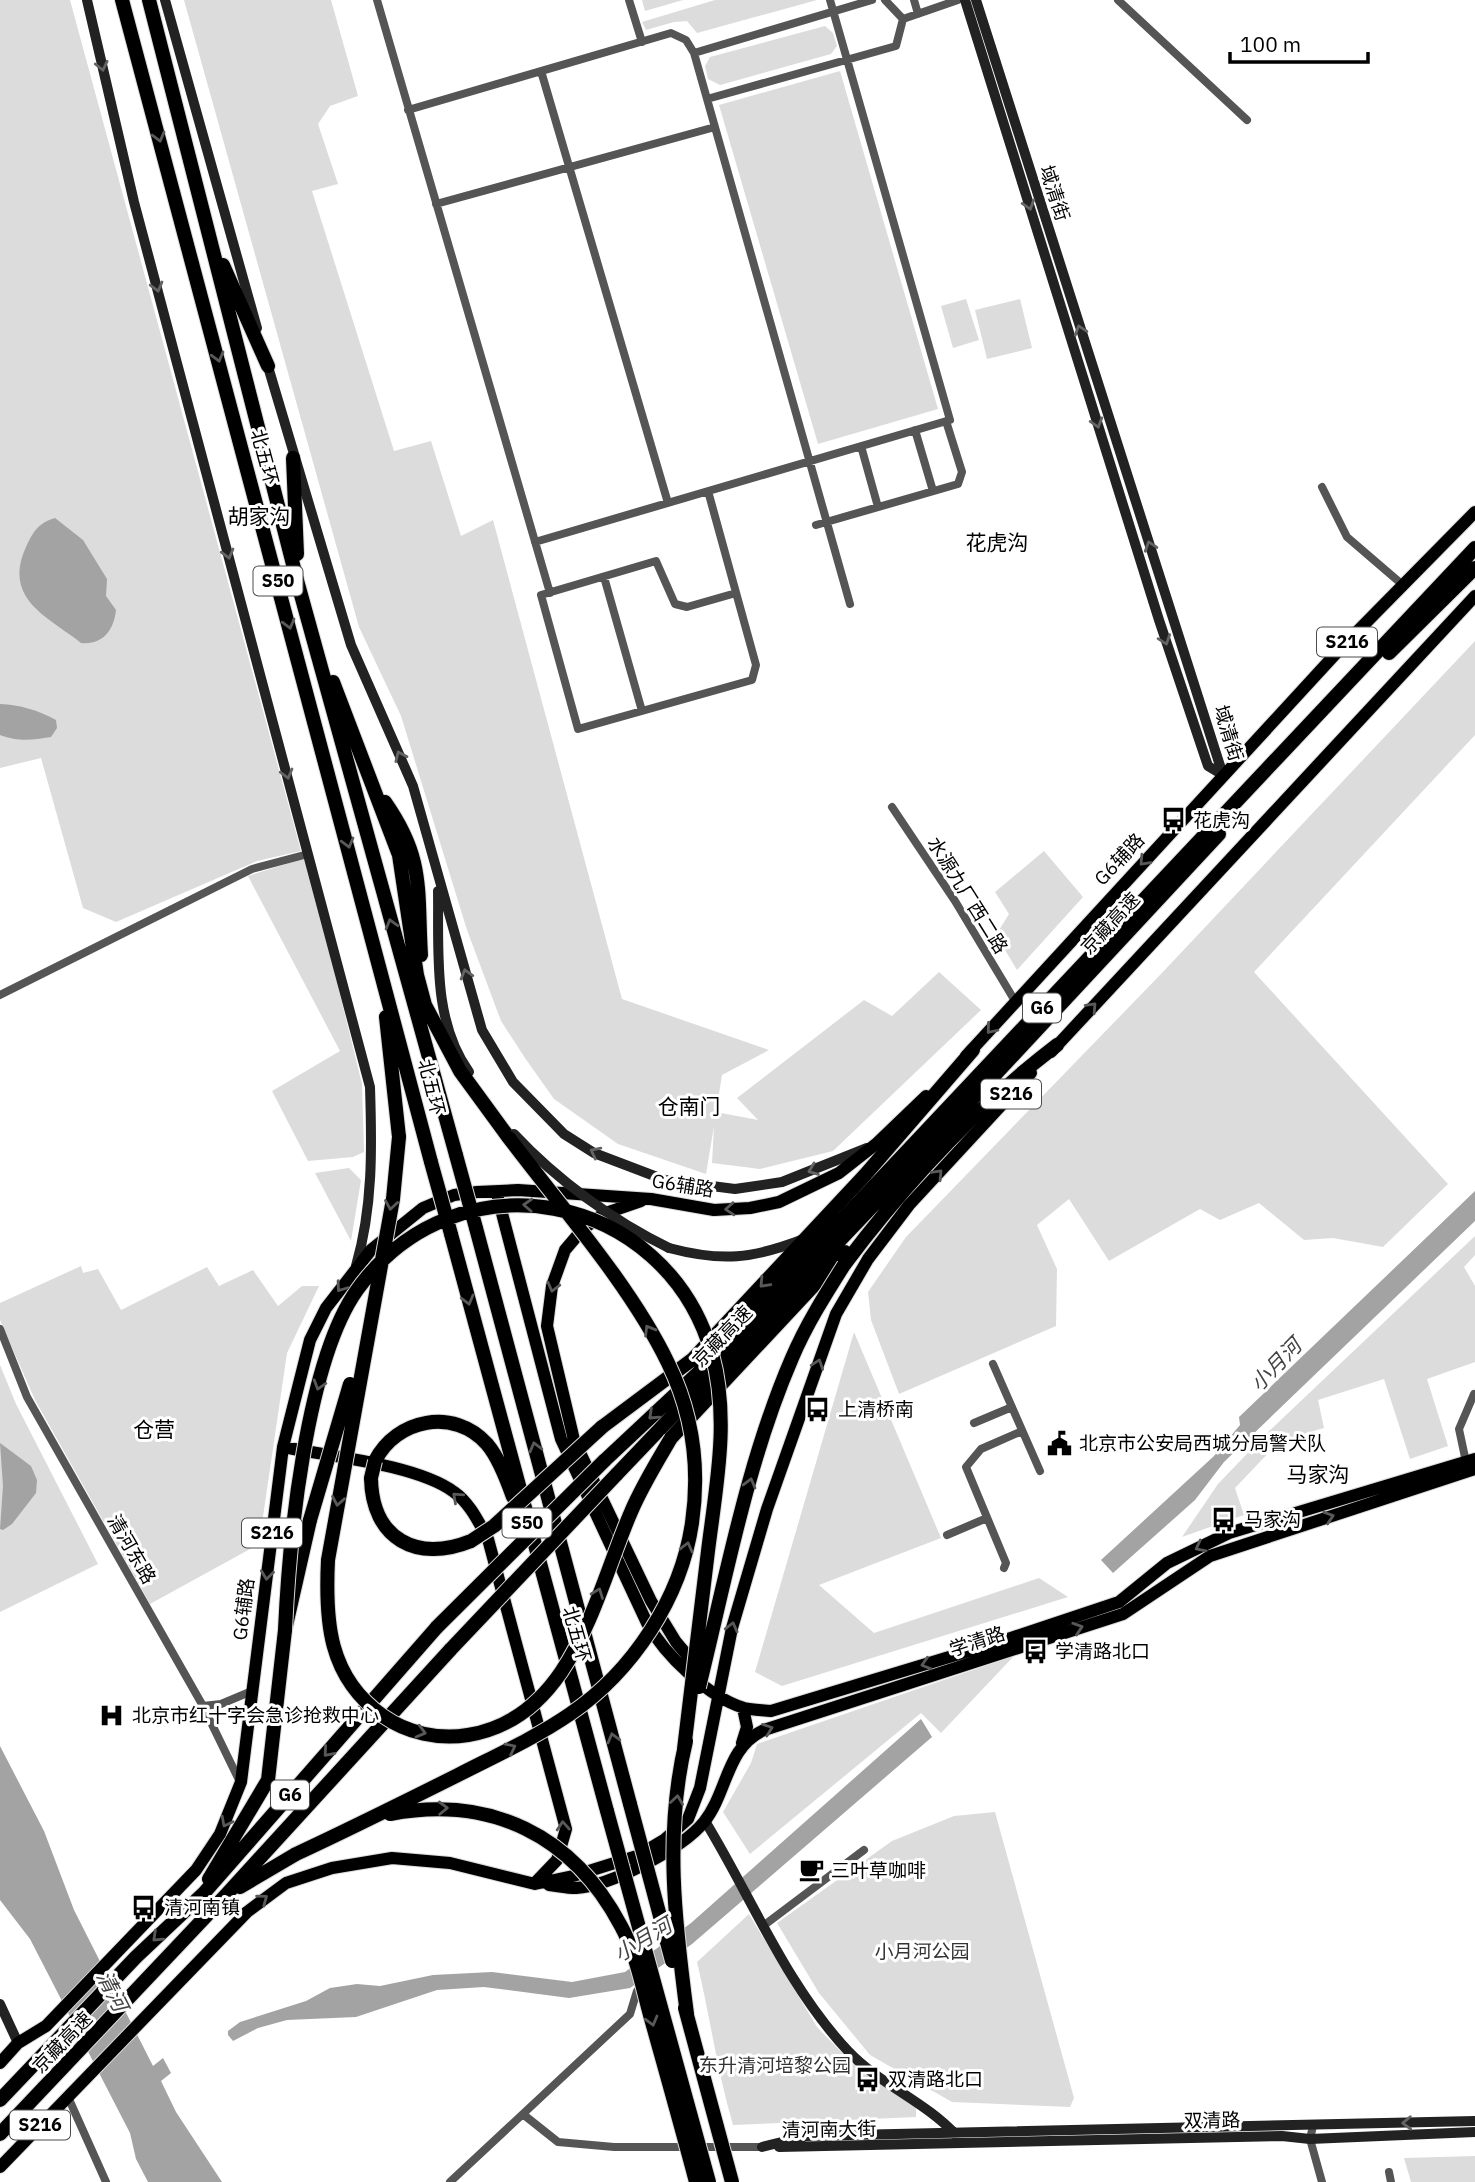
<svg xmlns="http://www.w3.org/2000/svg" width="1475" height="2182" viewBox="0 0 1475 2182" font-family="'IBM Plex Sans','Noto Sans SC',sans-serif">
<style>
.green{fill:#dcdcdc}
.water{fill:#a3a3a3}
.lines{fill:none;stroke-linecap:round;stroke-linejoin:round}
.primary-casing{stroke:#dbdbdb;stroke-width:14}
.highway-casing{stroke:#dbdbdb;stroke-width:16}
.street{stroke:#555;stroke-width:8}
.secondary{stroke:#222;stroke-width:10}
.primary{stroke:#000;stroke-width:12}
.highway{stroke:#000;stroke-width:14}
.highway-bridge-casing{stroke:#dbdbdb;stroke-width:16;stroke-linecap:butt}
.secondary-bridge{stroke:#222;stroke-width:10}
.highway-bridge{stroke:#000;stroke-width:14}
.oneway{stroke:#646464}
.oneway2{stroke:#595959}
.labels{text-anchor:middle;stroke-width:6;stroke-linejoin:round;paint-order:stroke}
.shield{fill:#fff;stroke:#4c4c4c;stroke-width:2}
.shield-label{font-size:18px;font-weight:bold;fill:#000}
.street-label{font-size:19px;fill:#000;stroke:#fff}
.poi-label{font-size:19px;fill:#000;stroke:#fff;text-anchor:start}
.park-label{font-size:19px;fill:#333;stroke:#fff}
.neighbourhood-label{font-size:21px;fill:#000;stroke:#fff}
.water-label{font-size:21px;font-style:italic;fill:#444;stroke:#fff}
</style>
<rect width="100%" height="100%" fill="#fff"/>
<path class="green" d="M0,0H70L301,851L257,861L116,922L83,908L41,758L0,768Z
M184,0H331L358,96L330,106L318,124L338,184L312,191L394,451L431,441L461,536L493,520L622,999L769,1050L722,1075L716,1112L758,1120L737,1098L864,1000L892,1016L939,972L981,1010L833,1151L760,1169L712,1163L714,1126L706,1174L618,1144L554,1099L525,1058L501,1021L467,930L401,716L359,627Z
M642,0H683L645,11Z
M715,0H817L697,33L687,21L674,22L646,30L642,22Z
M825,26L833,33L837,46L831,54L720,85L708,79L705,66L710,57Z
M840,71L938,409L818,444L719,105Z
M966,299L979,340L953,348L941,306Z
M1020,299L1032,348L987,359L975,310Z
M1475,641V735L1254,972L1448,1184L1383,1247L1333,1238L1304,1240L1259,1203L1220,1220L1200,1209L1109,1261L1069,1199L1037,1225L1057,1269L1056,1326L899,1394L871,1320L868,1292L906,1237L1160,975Z
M1044,851L1083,897L1017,970L996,935L1009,914L995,892Z
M302,859L307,861L362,1084L364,1152L353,1157L308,1161L272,1091L340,1051L248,876Z
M349,1168L361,1180L351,1241L315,1173Z
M1475,1236V1255L1464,1267L1475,1286V1362L1427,1379L1448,1446L1410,1459L1384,1379L1318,1400L1324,1428L1280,1441L1235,1488L1244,1515L1182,1537L1218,1484L1265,1435Z
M81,1266L83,1273L98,1269L121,1310L207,1267L219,1286L253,1270L278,1306L302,1286H319L287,1353L259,1544L150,1604L35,1400L0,1320V1303Z
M854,1332L941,1538L819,1585L874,1633L1039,1578L1068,1597L782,1686L755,1672Z
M0,1365L16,1404L98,1564L0,1612Z
M1014,1656L941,1733L921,1713L750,1854L723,1812L751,1763L757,1744Z
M995,1812L1074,2098L1070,2107L952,2102L870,2055L819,1993L777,1923L892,1841L954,1816Z
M749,1914L817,2027L851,2062L916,2105V2117L733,2125C717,2071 710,2016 697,1962Z
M1475,2156V2182H1411L1404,2158Z"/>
<path class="water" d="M55,518L83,540L107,579L106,596L116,610C114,629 104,645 81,643C49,617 2,600 26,547C33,532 38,523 55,518Z
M0,704C20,705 38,710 56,720L57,728L51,737C32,740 19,742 0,735Z
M1475,1191V1221L1224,1462L1195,1500L1113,1573L1101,1560L1214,1456L1240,1425L1239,1417Z
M0,1443L31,1466L37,1480L36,1493L12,1524L3,1530L0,1529L3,1486Z
M921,1719L932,1737L692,1944L630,1988L569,1998L484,1987L437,1990L356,2017L287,2020L258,2028L233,2041L228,2035V2031L240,2022L306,2001L330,1988L357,1984L380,1986L433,1975L492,1972L572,1982L625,1972L691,1923Z
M0,1746L44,1831L74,1910L153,2066L163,2058L171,2073L161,2081L176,2112L222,2182H148L136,2159L130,2133L30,1939L0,1900Z"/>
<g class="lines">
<defs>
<path id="primary" d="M1051,1052L1475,596
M966,1056L1341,648L1475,512
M498,1198L561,1439L647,1623C665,1655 708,1697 744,1708C752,1710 762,1710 771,1711L1002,1641L1119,1602L1167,1563L1229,1533L1475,1459
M641,1201L603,1214L582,1230L565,1250L552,1286L547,1326L574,1440L651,1601L676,1642L698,1668
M283,1447C329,1456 418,1465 454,1492C470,1503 479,1523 488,1539L566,1829L557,1860L535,1883
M742,1743L747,1727L743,1708
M549,1885C558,1886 567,1888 576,1888C610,1886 682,1849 704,1822C728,1792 726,1747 764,1730L1123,1614L1210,1556L1475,1469
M0,2063L18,2043L46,2026L196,1870L220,1834L241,1782L283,1447L310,1340L326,1308L371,1250L423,1208L454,1195L477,1192L518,1190L651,1199L714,1210L750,1208L779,1202L839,1173L876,1144L926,1096
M0,2167L247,1912L286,1883L332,1868L392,1858L450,1863L535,1884L573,1876L637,1856L664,1840L688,1819L700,1788L732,1628L767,1509L836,1314L868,1259L909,1205L1031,1073"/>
<path id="highway" d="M122,0L431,1162
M149,0L298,584L456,1155
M223,265L268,366
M293,458L297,554
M1389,653L1475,568
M333,682L399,855L417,975L425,1005L460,1071L509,1138
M385,802C425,859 417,890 421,955
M386,1017L399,1137
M476,1228L630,1804
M451,1234L607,1811
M844,1265C905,1184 976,1107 1057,1045
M602,1427L693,1359L865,1175L973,1050
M671,1438L845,1252
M375,1461C396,1419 454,1407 487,1444C499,1458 507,1480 513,1497
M604,1461L698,1373L1475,548
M616,1475L885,1193L1219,834
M371,1478C372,1539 417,1563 471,1541
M209,1879L268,1780L285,1630L310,1520
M240,1887L296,1854
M0,2100L136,1957L204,1893L437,1627
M0,2134L226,1895L451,1649"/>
</defs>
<use href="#primary" class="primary-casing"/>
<use href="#highway" class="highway-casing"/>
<path class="street" d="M377,0L550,593
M629,0L642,42
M885,0L903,19
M914,0L918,14
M1118,0L1247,120
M903,19L958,0
M694,53L872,0
M541,71L668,503
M707,99L896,46L903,19
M408,110L671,33L686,40L694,53L850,604
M436,204L715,127
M915,430L933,491
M861,446L878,507
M1322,487L1347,537L1404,586
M708,491L756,665L752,680L578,729L541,595L656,561L675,604L687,607L736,593
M816,525L958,484L962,472L946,421
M535,542L950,420L830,0
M604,577L642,711
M892,807L955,901L1015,1001
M0,995L252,869L308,854
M0,1329L27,1397L203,1706L239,1780
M993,1364L1040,1471
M974,1423L1012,1407
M1466,1462L1459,1429L1474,1394
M947,1535L987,1518
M1004,1568L1006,1563L966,1467L981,1449L1022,1431
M203,1706L221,1704L252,1691
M763,1926L864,1850
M68,2097L106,2182
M524,2115L558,2142L614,2147H762
M1313,2126L1310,2139L1322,2182
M1389,2172L1391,2182
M450,2182L630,2014L637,1991"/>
<path class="secondary" d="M87,0L134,202L370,1087C372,1148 373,1207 356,1266
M165,0L257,328
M965,0L1159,620L1208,766L1223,775
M976,0L1223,775
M266,360L351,645L413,786L482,1030L513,1082L564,1134L594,1153L665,1180L735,1189L782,1182L867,1148
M438,891C439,951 432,1020 469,1072
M669,1248C722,1262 752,1259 804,1239
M705,1821C752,1898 786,1985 848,2051C880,2085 925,2101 957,2136
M0,2004L18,2043
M762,2147L806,2136L1475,2121
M779,2147L1282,2136L1310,2139L1475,2132"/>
<use href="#primary" class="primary"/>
<use href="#highway" class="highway"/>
<defs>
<path id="highway-bridge" d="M399,1137L393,1199L328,1560C325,1621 328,1677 383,1716C407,1733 439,1740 468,1735C573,1718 595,1595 631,1512C642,1486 657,1462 671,1438
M456,1155L476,1228
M431,1162L451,1234
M371,1478L375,1461
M310,1520L350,1384
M471,1541L494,1526L602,1427
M437,1627L604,1461
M285,1630C289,1541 306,1362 357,1290C456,1151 666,1191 712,1354C730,1419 716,1486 708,1551C700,1617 692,1683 684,1749
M451,1649L616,1475
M699,1687C726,1578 747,1462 792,1358C806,1325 825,1295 844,1265
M686,1741C664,1832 675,1923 687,2014
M630,1804L672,1961
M607,1811L709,2182
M390,1814C491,1795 573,1835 621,1926C637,1955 643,1991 652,2022C667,2076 682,2129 696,2182
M296,1854C350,1829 404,1802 458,1775C495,1756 535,1738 570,1714C633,1671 681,1598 692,1523C700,1468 693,1414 668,1363C631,1286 561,1207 509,1138
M685,2008L732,2182"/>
</defs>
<use href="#highway-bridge" class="highway-bridge-casing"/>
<path class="secondary-bridge" d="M514,1134C557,1180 612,1220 669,1248"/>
<use href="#highway-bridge" class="highway-bridge"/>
</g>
<defs><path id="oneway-chevron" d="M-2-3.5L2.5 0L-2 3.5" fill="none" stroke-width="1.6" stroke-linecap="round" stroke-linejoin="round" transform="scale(1.75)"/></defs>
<g class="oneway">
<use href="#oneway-chevron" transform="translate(102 66) rotate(77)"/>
<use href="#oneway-chevron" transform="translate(1029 205) rotate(73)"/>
<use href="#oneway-chevron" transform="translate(157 287) rotate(75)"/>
<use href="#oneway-chevron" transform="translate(1080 330) rotate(-108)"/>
<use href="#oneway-chevron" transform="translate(1097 423) rotate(73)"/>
<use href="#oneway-chevron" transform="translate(1150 546) rotate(-108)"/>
<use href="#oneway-chevron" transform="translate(228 554) rotate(75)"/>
<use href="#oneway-chevron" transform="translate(1165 640) rotate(71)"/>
<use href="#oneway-chevron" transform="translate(400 756) rotate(-114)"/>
<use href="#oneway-chevron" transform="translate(287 774) rotate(75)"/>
<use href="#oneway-chevron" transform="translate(466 974) rotate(-106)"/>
<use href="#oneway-chevron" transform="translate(595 1152) rotate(-153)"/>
<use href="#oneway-chevron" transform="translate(813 1170) rotate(159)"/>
<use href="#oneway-chevron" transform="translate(1407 2123) rotate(178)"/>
</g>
<g class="oneway2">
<use href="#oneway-chevron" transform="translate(159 137) rotate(75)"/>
<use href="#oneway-chevron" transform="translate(218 357) rotate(75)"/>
<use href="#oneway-chevron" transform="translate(289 624) rotate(75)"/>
<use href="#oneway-chevron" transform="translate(348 843) rotate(75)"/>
<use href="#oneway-chevron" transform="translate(1144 861) rotate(133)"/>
<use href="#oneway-chevron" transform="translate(391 924) rotate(-106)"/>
<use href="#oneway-chevron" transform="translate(1092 1007) rotate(-47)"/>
<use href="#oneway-chevron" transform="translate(991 1029) rotate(130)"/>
<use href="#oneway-chevron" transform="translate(938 1174) rotate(-47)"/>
<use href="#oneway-chevron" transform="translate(391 1205) rotate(99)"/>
<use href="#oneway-chevron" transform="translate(528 1205) rotate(-177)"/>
<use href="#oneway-chevron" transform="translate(730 1209) rotate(176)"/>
<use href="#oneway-chevron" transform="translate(764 1283) rotate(133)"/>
<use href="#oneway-chevron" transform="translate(341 1287) rotate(126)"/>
<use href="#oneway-chevron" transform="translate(553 1287) rotate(104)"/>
<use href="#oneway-chevron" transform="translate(468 1300) rotate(75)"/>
<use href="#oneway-chevron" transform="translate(649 1330) rotate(-121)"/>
<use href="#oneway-chevron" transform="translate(818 1364) rotate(-71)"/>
<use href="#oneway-chevron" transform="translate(319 1385) rotate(107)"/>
<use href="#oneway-chevron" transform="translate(653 1415) rotate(137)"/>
<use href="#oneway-chevron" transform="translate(535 1447) rotate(-105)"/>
<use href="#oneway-chevron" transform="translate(750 1483) rotate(-75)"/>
<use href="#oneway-chevron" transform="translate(457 1497) rotate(-138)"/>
<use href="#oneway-chevron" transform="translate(338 1501) rotate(100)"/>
<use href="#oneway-chevron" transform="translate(1329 1517) rotate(-18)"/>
<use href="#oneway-chevron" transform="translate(687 1547) rotate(-76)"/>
<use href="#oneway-chevron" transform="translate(1200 1547) rotate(153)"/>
<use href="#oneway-chevron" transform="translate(267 1575) rotate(97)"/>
<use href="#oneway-chevron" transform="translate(598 1593) rotate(-69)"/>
<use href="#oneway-chevron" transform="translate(732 1627) rotate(-76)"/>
<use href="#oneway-chevron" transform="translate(1078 1628) rotate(-18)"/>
<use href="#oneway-chevron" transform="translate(926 1664) rotate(163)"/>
<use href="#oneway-chevron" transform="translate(768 1729) rotate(-20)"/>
<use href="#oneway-chevron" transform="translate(421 1732) rotate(15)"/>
<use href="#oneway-chevron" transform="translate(613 1738) rotate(-105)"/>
<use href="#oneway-chevron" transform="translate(511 1748) rotate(-27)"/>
<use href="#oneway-chevron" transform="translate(328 1752) rotate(131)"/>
<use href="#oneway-chevron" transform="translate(677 1800) rotate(-82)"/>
<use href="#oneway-chevron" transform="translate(443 1808) rotate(-2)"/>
<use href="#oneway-chevron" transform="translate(226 1822) rotate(117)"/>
<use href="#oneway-chevron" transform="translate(563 1826) rotate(-94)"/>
<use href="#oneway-chevron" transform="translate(263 1899) rotate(-36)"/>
<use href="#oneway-chevron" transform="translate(157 1937) rotate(137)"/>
<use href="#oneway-chevron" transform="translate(652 2021) rotate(75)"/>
</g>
<defs>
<symbol id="bus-bare" viewBox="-9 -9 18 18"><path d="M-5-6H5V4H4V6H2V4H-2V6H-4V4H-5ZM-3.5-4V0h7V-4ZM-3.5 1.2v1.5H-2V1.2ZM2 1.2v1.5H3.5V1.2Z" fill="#000" stroke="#fff" stroke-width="2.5" paint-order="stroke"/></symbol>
<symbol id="civic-bare" viewBox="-9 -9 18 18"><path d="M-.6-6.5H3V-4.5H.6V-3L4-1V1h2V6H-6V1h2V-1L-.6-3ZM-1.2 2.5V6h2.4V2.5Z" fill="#000" stroke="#fff" stroke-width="2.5" paint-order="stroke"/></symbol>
<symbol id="hospital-bare" viewBox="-9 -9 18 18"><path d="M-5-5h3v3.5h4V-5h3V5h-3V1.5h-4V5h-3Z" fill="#000" stroke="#fff" stroke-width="2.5" paint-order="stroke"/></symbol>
<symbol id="cafe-bare" viewBox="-9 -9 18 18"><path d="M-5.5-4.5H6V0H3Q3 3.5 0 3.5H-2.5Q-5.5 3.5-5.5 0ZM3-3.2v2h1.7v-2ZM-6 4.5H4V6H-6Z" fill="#000" stroke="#fff" stroke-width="2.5" paint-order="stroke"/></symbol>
</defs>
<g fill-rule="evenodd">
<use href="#bus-bare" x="1156" y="802" width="35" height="35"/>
<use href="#bus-bare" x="800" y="1392" width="35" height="35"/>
<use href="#civic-bare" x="1042" y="1426" width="35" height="35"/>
<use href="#bus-bare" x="1206" y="1502" width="35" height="35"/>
<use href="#bus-bare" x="1018" y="1634" width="35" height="35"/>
<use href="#hospital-bare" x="94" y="1698" width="35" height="35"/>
<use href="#cafe-bare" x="794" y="1852" width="35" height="35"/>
<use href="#bus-bare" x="126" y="1890" width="35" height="35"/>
<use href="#bus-bare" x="850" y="2062" width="35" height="35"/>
</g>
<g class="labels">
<g class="shield">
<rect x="253.5" y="566.5" width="49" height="29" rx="5"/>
<rect x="1317" y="627.5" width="60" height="29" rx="5"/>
<rect x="1023" y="993.5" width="38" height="29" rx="5"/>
<rect x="981" y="1079.5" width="60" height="29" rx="5"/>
<rect x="502.5" y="1508.5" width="49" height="29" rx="5"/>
<rect x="242" y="1518.5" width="60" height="29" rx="5"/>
<rect x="271" y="1780.5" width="38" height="29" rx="5"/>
<rect x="10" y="2110.5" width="60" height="29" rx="5"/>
</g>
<g class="shield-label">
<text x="278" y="587">S50</text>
<text x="1347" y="648">S216</text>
<text x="1042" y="1014">G6</text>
<text x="1011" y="1100">S216</text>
<text x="527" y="1529">S50</text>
<text x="272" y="1539">S216</text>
<text x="290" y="1801">G6</text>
<text x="40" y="2131">S216</text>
</g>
<g class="street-label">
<text transform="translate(1055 193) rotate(72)" y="7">域清街</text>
<text transform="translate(265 457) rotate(75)" y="7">北五环</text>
<text transform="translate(1229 733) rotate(73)" y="7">域清街</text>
<text transform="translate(1119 859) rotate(-47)" y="7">G6辅路</text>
<text transform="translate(968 895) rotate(58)" y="7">水源九厂西二路</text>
<text transform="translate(1110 923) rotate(-47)" y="7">京藏高速</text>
<text transform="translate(432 1087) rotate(76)" y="7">北五环</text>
<text transform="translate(683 1185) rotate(9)" y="7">G6辅路</text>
<text transform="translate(722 1336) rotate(-46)" y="7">京藏高速</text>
<text transform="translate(132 1549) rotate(60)" y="7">清河东路</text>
<text transform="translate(243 1609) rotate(-83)" y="7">G6辅路</text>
<text transform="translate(577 1634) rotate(74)" y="7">北五环</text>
<text transform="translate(977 1641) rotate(-18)" y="7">学清路</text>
<text transform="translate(62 2042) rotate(-46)" y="7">京藏高速</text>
<text transform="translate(1212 2120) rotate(-1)" y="7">双清路</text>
<text transform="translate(829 2129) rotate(-1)" y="7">清河南大街</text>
</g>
<g class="poi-label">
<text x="1193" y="827">花虎沟</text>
<text x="838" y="1416">上清桥南</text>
<text x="1079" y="1450">北京市公安局西城分局警犬队</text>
<text x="1244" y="1526">马家沟</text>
<text x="1055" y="1658">学清路北口</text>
<text x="132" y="1722">北京市红十字会急诊抢救中心</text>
<text x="831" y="1877">三叶草咖啡</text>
<text x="164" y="1914">清河南镇</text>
<text x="888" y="2086">双清路北口</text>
</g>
<g class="park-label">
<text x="922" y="1958">小月河公园</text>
<text x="775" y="2072">东升清河培黎公园</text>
</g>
<g class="neighbourhood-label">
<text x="259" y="524">胡家沟</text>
<text x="997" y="550">花虎沟</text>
<text x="689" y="1114">仓南门</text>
<text x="154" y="1437">仓营</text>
<text x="1318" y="1482">马家沟</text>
</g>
<g class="water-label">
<text transform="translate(1276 1365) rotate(-46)" y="7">小月河</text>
<text transform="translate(643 1940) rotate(-31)" y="7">小月河</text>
<text transform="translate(112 1991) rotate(63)" y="7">清河</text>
</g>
</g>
<path d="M1230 52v10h138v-10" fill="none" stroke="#000000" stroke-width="3.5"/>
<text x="1240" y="52" font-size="21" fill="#000000" stroke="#ffffff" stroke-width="5" paint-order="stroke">100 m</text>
</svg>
